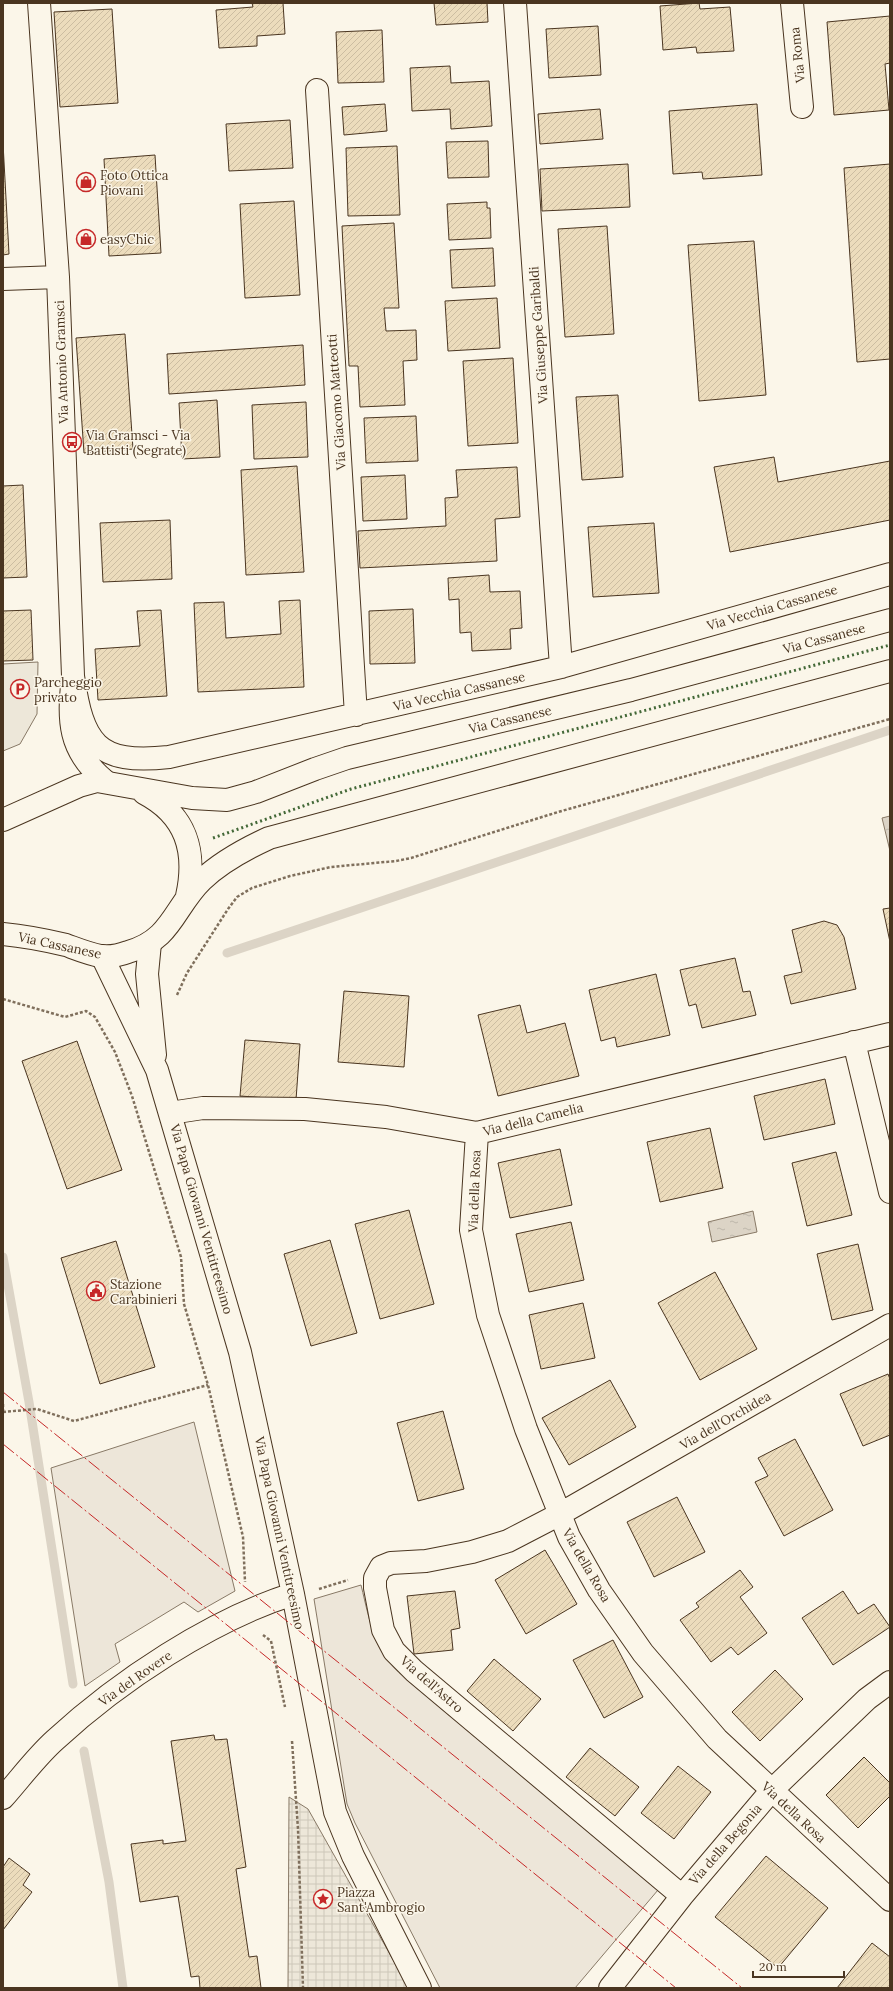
<svg xmlns="http://www.w3.org/2000/svg" width="893" height="1991" viewBox="0 0 893 1991" font-family="Lora,serif">
<style>
.green{fill:#ede6d9;stroke:#887966}
.parking{fill:#ede7d9;stroke:#887966}
.plaza{fill:url(#plaza-grid);stroke:#887966}
.water{fill:url(#water-ripples);stroke:#887966}
.lines{fill:none;stroke-linecap:round;stroke-linejoin:round}
.stream{stroke:#dcd4c6;stroke-width:9}
.building{fill:url(#building-hatch);stroke:#4a3520}
.minor-casing{stroke:#4a3520;stroke-width:24}
.major-casing{stroke:#4a3520;stroke-width:24}
.path{stroke:#7f6f5c;stroke-width:2.5;stroke-dasharray:3 2;stroke-linecap:butt}
.minor{stroke:#fbf6e9;stroke-width:22}
.major{stroke:#fbf6e9;stroke-width:22}
.hedge{stroke:#436837;stroke-width:3;stroke-dasharray:2 3;stroke-linecap:butt}
.power{stroke:#c62828;stroke-width:1;stroke-dasharray:14 3 2 3;stroke-linecap:butt}
.labels{text-anchor:middle;stroke-width:3;stroke-linejoin:round;paint-order:stroke}
.street-label{font-size:13px;fill:#4a3520;stroke:#fbf6e9}
.poi-label{font-size:13px;fill:#4a3520;stroke:#fbf6e9;text-anchor:start}
</style>
<defs>
<pattern id="plaza-grid" width="8" height="8" patternUnits="userSpaceOnUse"><rect width="8" height="8" fill="#ede7d9"/><path d="M0 4h8M4 0v8" fill="none" stroke="#cdc7ba"/></pattern>
<pattern id="water-ripples" width="26" height="14" patternUnits="userSpaceOnUse"><rect width="26" height="14" fill="#dcd4c6"/><path d="M2 4q2-2 4 0t4 0M15 11q2-2 4 0t4 0" fill="none" stroke="#beb7aa"/></pattern>
<pattern id="building-hatch" width="6" height="6" patternUnits="userSpaceOnUse"><rect width="6" height="6" fill="#ecdcbc"/><path d="M-1 1l2-2M0 6l6-6M5 7l2-2" fill="none" stroke="#ccbda1"/></pattern>
</defs>
<rect width="100%" height="100%" fill="#fbf6e9"/>
<path class="green" d="M194,1422L235,1591L198,1612L184,1602L115,1644L120,1662L85,1686L51,1468Z
M361,1585C371,1626 375,1657 411,1682L658,1890L575,1988H440L355,1823L347,1804L314,1599Z"/>
<path class="parking" d="M38,662L37,714L20,744L3,751V664Z"/>
<path class="plaza" d="M289,1797L308,1809L409,1988H288Z"/>
<path class="water" d="M890,816V851L882,818Z
M753,1211L757,1232L712,1242L708,1222Z"/>
<g class="lines">
<path class="stream" d="M227,953L890,730
M3,1257L29,1402L73,1684
M84,1751L109,1882L123,1988"/>
</g>
<path class="building" d="M252,3H283L285,34L257,36V46L219,48L216,10L253,7Z
M434,3H487L488,22L436,25Z
M699,3L700,9L730,7L734,51L697,53L696,47L663,50L660,6Z
M112,9L118,103L60,107L54,12Z
M890,16V63L885,64L889,110L834,115L827,22Z
M598,26L601,75L549,78L546,29Z
M382,30L384,82L338,83L336,32Z
M450,66L451,83L489,81L492,126L451,129L450,109L412,111L410,68Z
M385,104L387,131L344,135L342,107Z
M757,104L762,175L703,179L702,172L673,174L669,111Z
M600,109L603,139L540,144L538,114Z
M290,120L293,168L229,171L226,124Z
M488,141L489,177L448,178L446,142Z
M3,143L9,254L3,255Z
M397,146L400,215L348,216L346,148Z
M155,155L161,253L109,256L104,159Z
M628,164L630,207L542,211L540,169Z
M890,164V359L857,362L844,168Z
M294,201L300,295L245,298L240,204Z
M487,202V208H490L491,238L449,240L447,204Z
M394,223L399,308H384L386,331L416,330L417,360L403,361L405,405L360,407L358,366H349L342,226Z
M607,226L614,334L565,337L558,229Z
M754,241L766,395L699,401L688,245Z
M493,248L495,286L452,288L450,250Z
M497,298L500,348L448,351L445,301Z
M125,334L133,449L84,453L76,338Z
M303,345L305,385L169,394L167,354Z
M513,358L518,443L468,446L463,361Z
M618,395L623,477L582,480L576,397Z
M217,400L220,457L182,459L179,403Z
M306,402L308,457L254,459L252,405Z
M416,416L418,461L366,463L364,418Z
M774,457L778,482L890,461V520L730,552L714,467Z
M297,466L304,572L246,575L241,470Z
M517,467L520,517L495,519L497,561L360,568L358,531L446,526L445,498L458,497L456,470Z
M405,475L407,519L363,521L361,477Z
M23,485L27,577L3,578V486Z
M170,520L172,579L103,582L100,523Z
M654,523L659,593L593,597L588,527Z
M489,575L490,592L520,591L522,628L510,629L511,649L472,651L471,632L460,633L459,599L449,600L448,578Z
M300,600L304,687L198,692L194,603L224,602L226,638L281,634L279,601Z
M413,609L415,663L370,664L369,611Z
M31,610L33,660L3,661V611Z
M161,610L167,696L98,700L95,649L140,646L137,611Z
M890,908V942L883,909Z
M824,921L837,925L844,937L856,989L791,1004L784,976L802,972L792,930Z
M735,958L743,992L750,991L756,1015L702,1028L696,1004L689,1006L680,970Z
M656,974L670,1035L617,1047L615,1037L601,1041L589,990Z
M344,991L409,996L404,1067L338,1062Z
M520,1005L527,1033L565,1023L579,1076L498,1096L478,1015Z
M245,1040L300,1044L296,1100L240,1096Z
M77,1041L122,1170L67,1189L22,1061Z
M825,1079L835,1124L764,1140L754,1096Z
M710,1128L723,1188L660,1202L647,1142Z
M560,1149L572,1205L510,1218L498,1163Z
M836,1152L852,1215L807,1226L792,1163Z
M409,1210L434,1304L380,1319L355,1224Z
M571,1222L584,1280L529,1292L516,1234Z
M330,1240L357,1333L311,1346L284,1254Z
M116,1241L155,1367L100,1384L61,1258Z
M858,1244L873,1310L832,1320L817,1254Z
M715,1272L757,1349L700,1380L658,1303Z
M583,1303L595,1358L541,1369L529,1315Z
M888,1374L890,1379V1435L863,1446L840,1394Z
M610,1380L636,1427L569,1465L542,1418Z
M443,1411L464,1489L418,1501L397,1423Z
M795,1439L833,1510L784,1536L755,1482L768,1476L758,1458Z
M677,1497L705,1552L654,1577L627,1522Z
M545,1550L577,1604L526,1634L495,1580Z
M740,1570L753,1587L740,1597L767,1633L738,1655L731,1647L711,1662L680,1620L699,1607L696,1603Z
M455,1591L460,1628L451,1630L453,1650L414,1654L407,1596Z
M843,1591L858,1614L874,1604L890,1627L833,1665L802,1618Z
M613,1640L643,1697L604,1718L573,1660Z
M494,1659L541,1699L513,1731L467,1691Z
M775,1670L803,1699L760,1741L732,1712Z
M214,1735L215,1740L227,1739L246,1867L236,1869L249,1957L257,1956L261,1988H200L199,1976L191,1977L178,1896L140,1902L131,1844L163,1840V1844L186,1841L171,1741Z
M590,1748L639,1787L615,1816L566,1777Z
M864,1757L890,1783V1796L858,1828L826,1795Z
M678,1766L711,1792L674,1839L641,1813Z
M766,1856L828,1908L778,1968L715,1917Z
M9,1858L30,1874L23,1885L32,1892L3,1930V1867Z
M872,1943L890,1957V1988H837Z"/>
<g class="lines">
<defs>
<path id="minor" d="M39,3L58,277L73,676C68,721 68,750 105,781
M515,3L561,667
M792,3L802,107
M317,90L356,715
M3,279L58,277
M73,676C83,743 96,765 169,757L561,667L890,574
M150,943L147,974L155,1055
M102,956L157,1070L240,1352L293,1594L335,1812L353,1856L420,1988
M854,1042L890,1192
M170,1113L203,1108L305,1109L386,1117L477,1133L890,1034
M477,1133L471,1230L488,1315L526,1429L569,1537L599,1590L643,1653L717,1739L890,1900
M3,1798C20,1779 36,1757 55,1740C119,1681 211,1620 293,1594
M682,1896L414,1671L394,1651L383,1630L375,1588V1578L381,1567L391,1563L426,1561L472,1552L508,1541L560,1514L890,1325
M610,1988L682,1896L771,1791L867,1699L890,1682"/>
<path id="major" d="M144,793C186,815 197,851 187,896
M3,820L79,786L97,781L192,798L227,800L256,792L315,769L347,758L631,690L890,620
M3,934C24,936 45,940 66,945C77,949 89,954 101,956C109,957 120,955 128,952C172,940 174,907 202,880C221,862 245,849 269,838L890,671"/>
</defs>
<use href="#minor" class="minor-casing"/>
<use href="#major" class="major-casing"/>
<path class="path" d="M177,995L187,973L228,909L237,897L252,888L290,876L331,867L396,861L411,858L558,812L890,719
M3,999L65,1017L86,1011L95,1017L115,1052L132,1096L181,1257L184,1304L208,1385L243,1537L245,1582
M3,1404V1412
M3,1412L37,1409L74,1421L208,1385
M319,1589L348,1580
M263,1635L271,1641L285,1707
M292,1741L298,1829L303,1988"/>
<use href="#minor" class="minor"/>
<use href="#major" class="major"/>
<path class="hedge" d="M213,838L351,789L890,645"/>
<path class="power" d="M3,1392L742,1988
M3,1444L676,1988"/>
</g>
<defs>
<symbol id="shop-ring" viewBox="-11 -11 22 22"><circle r="9.5" fill="#fbf6e9" stroke="#c62828" stroke-width="1.5"/><path d="M-5-2.5h2.3a2.7 3.5 0 0 1 5.4 0H5L5.5 6h-11ZM-1.5-2.5h3a1.5 2.3 0 0 0-3 0Z" fill="#c62828"/></symbol>
<symbol id="bus-ring" viewBox="-11 -11 22 22"><circle r="9.5" fill="#fbf6e9" stroke="#c62828" stroke-width="1.5"/><path d="M-5-6H5V4H4V6H2V4H-2V6H-4V4H-5ZM-3.5-4V0h7V-4ZM-3.5 1.2v1.5H-2V1.2ZM2 1.2v1.5H3.5V1.2Z" fill="#c62828"/></symbol>
<symbol id="parking-ring" viewBox="-11 -11 22 22"><circle r="9.5" fill="#fbf6e9" stroke="#c62828" stroke-width="1.5"/><path d="M-3.5-5.5H1a3.5 3.5 0 0 1 0 7H-1V5.5H-3.5ZM-1-3.4V-.6H.8a1.4 1.4 0 0 0 0-2.8Z" fill="#c62828"/></symbol>
<symbol id="civic-ring" viewBox="-11 -11 22 22"><circle r="9.5" fill="#fbf6e9" stroke="#c62828" stroke-width="1.5"/><path d="M-.6-6.5H3V-4.5H.6V-3L4-1V1h2V6H-6V1h2V-1L-.6-3ZM-1.2 2.5V6h2.4V2.5Z" fill="#c62828"/></symbol>
<symbol id="sight-ring" viewBox="-11 -11 22 22"><circle r="9.5" fill="#fbf6e9" stroke="#c62828" stroke-width="1.5"/><path d="M0-6L1.8-2.2L6-1.7L2.9 1.2L3.7 5.4L0 3.3L-3.7 5.4L-2.9 1.2L-6-1.7L-1.8-2.2Z" fill="#c62828"/></symbol>
</defs>
<g fill-rule="evenodd">
<use href="#shop-ring" x="75" y="171" width="22" height="22"/>
<use href="#shop-ring" x="75" y="228" width="22" height="22"/>
<use href="#bus-ring" x="61" y="431" width="22" height="22"/>
<use href="#parking-ring" x="9" y="678" width="22" height="22"/>
<use href="#civic-ring" x="85" y="1280" width="22" height="22"/>
<use href="#sight-ring" x="312" y="1888" width="22" height="22"/>
</g>
<g class="labels">
<g class="street-label">
<text transform="translate(797 55) rotate(-96)" y="5">Via Roma</text>
<text transform="translate(538 335) rotate(-94)" y="5">Via Giuseppe Garibaldi</text>
<text transform="translate(61 362) rotate(-92)" y="5">Via Antonio Gramsci</text>
<text transform="translate(336 402) rotate(-94)" y="5">Via Giacomo Matteotti</text>
<text transform="translate(772 607) rotate(-16)" y="5">Via Vecchia Cassanese</text>
<text transform="translate(824 638) rotate(-15)" y="5">Via Cassanese</text>
<text transform="translate(459 691) rotate(-13)" y="5">Via Vecchia Cassanese</text>
<text transform="translate(510 719) rotate(-13)" y="5">Via Cassanese</text>
<text transform="translate(60 945) rotate(12)" y="5">Via Cassanese</text>
<text transform="translate(533 1119) rotate(-14)" y="5">Via della Camelia</text>
<text transform="translate(474 1191) rotate(-88)" y="5">Via della Rosa</text>
<text transform="translate(202 1219) rotate(74)" y="5">Via Papa Giovanni Ventitreesimo</text>
<text transform="translate(725 1420) rotate(-30)" y="5">Via dell'Orchidea</text>
<text transform="translate(280 1533) rotate(78)" y="5">Via Papa Giovanni Ventitreesimo</text>
<text transform="translate(587 1565) rotate(60)" y="5">Via della Rosa</text>
<text transform="translate(135 1678) rotate(-35)" y="5">Via del Rovere</text>
<text transform="translate(432 1684) rotate(41)" y="5">Via dell'Astro</text>
<text transform="translate(794 1812) rotate(43)" y="5">Via della Rosa</text>
<text transform="translate(725 1844) rotate(-49)" y="5">Via della Begonia</text>
</g>
<g class="poi-label">
<text x="100" y="180">Foto Ottica<tspan x="100" dy="15">Piovani</tspan></text>
<text x="100" y="244">easyChic</text>
<text x="86" y="440">Via Gramsci - Via<tspan x="86" dy="15">Battisti (Segrate)</tspan></text>
<text x="34" y="687">Parcheggio<tspan x="34" dy="15">privato</tspan></text>
<text x="110" y="1289">Stazione<tspan x="110" dy="15">Carabinieri</tspan></text>
<text x="337" y="1897">Piazza<tspan x="337" dy="15">Sant'Ambrogio</tspan></text>
</g>
</g>
<rect width="893" height="1991" fill="none" stroke="#4a3520" stroke-width="8"/>
<path d="M753 1971v6h91v-6" fill="none" stroke="#4a3520" stroke-width="2"/>
<text x="759" y="1971" font-size="12" fill="#4a3520" stroke="#fbf6e9" stroke-width="3" paint-order="stroke">20 m</text>
</svg>
